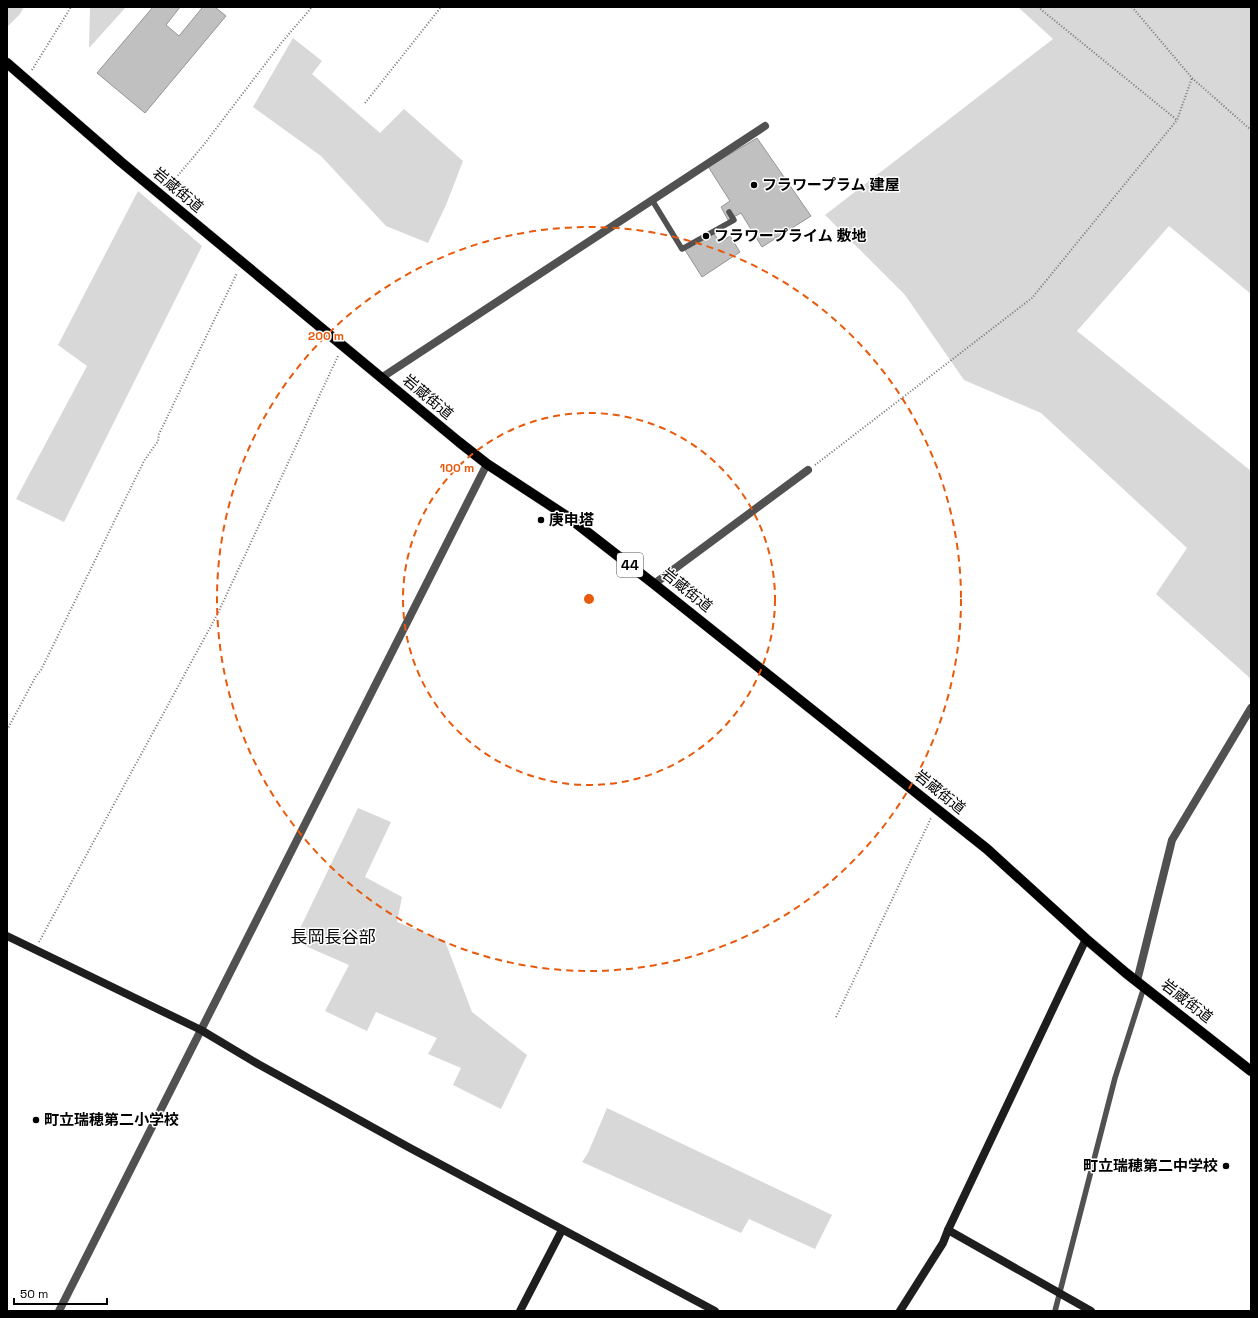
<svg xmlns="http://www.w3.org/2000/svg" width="1258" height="1318" font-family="'Space Grotesk','Noto Sans JP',sans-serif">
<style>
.green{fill:#d8d8d8}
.building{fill:#c0c0c0;stroke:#959595}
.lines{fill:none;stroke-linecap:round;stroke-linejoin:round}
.primary-casing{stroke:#dbdbdb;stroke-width:11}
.path{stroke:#737373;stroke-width:2;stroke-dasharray:1 2;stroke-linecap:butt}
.lane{stroke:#515151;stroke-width:5.5}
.street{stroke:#515151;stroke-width:8}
.secondary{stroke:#1e1e1e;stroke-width:8}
.primary{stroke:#000;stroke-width:10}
.ring{fill:none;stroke:#e8590c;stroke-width:2;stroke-dasharray:7 5}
.poi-dot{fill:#000;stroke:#fff;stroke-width:1.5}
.labels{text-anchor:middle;stroke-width:3;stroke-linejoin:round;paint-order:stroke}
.shield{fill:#fff;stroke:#4c4c4c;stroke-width:1}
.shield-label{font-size:14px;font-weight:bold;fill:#000}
.poi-label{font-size:15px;font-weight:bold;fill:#000;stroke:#fff;text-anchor:start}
.street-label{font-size:15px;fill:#000;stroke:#fff}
.quarter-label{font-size:17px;fill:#000;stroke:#fff}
.centre{fill:#e8590c;stroke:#fff;stroke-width:2}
.ring-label{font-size:12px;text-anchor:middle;font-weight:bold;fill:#e8590c;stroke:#fff;stroke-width:3;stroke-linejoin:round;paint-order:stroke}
</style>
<rect width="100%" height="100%" fill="#fff"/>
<g class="green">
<polygon points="7,7 24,7 20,14 7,27"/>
<polygon points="88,7 126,7 89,48 90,8"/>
<polygon points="1018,7 1251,7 1251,294 1169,226 1077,331 1251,471 1251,679 1156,594 1187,548 1041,413 964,380 905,295 825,215 1053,39"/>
<polygon points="293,38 322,61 312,74 380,133 404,109 463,161 446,205 428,243 386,226 321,156 253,107"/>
<polygon points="138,191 202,246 64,522 16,499 87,366 58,345"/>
<polygon points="358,808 391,822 365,877 402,897 397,922 445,941 472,1012 527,1055 501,1109 453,1085 461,1068 428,1054 437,1038 376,1012 367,1031 325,1011 349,965 294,941"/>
<polygon points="607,1108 832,1215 815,1249 749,1219 741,1233 582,1162 588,1153"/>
</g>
<g class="building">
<polygon points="153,7 180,7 166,25 179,36 202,8 200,7 215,7 226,16 145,113 97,73"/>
<polygon points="757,138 811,216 762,247 741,213 728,220 721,207 730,201 709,168 710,166"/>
<polygon points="713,232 720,243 730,236 740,252 702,277 685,250"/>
</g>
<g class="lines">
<g class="primary-casing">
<polyline id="primary" points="7,63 121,162 459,442 487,464 568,517 654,584 987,849 1086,939 1126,973 1251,1071"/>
</g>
<g class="path">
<polyline points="1038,7 1177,120"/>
<polyline points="1132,7 1192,78 1251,130"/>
<polyline points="32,70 71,7"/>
<polyline points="365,103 441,7"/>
<polyline points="168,187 202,147 282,42 312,7"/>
<polyline points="815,465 1032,298 1177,120 1192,78"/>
<polyline points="7,730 36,676 41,670 144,461 158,441 159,434 237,273"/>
<polyline points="39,942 218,613 338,356"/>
<polyline points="836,1017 931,818"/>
</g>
<g class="lane">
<polyline points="652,200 682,249 734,220 729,212"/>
<polyline points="1055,1311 1115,1078 1144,987"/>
</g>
<g class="street">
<polyline points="381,378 765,126"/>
<polyline points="654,584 808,470"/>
<polyline points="1137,981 1172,840 1251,708"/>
<polyline points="59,1311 487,464"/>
</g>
<g class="secondary">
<polyline points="7,936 201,1030 258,1064 410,1148 715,1311"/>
<polyline points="1086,939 948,1230 1091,1311"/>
<polyline points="520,1311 562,1230"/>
<polyline points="900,1311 943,1243 948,1230"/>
</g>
<use href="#primary" class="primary"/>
</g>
<g class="ring">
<circle cx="589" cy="599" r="186"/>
<circle cx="589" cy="599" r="372"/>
</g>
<g class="poi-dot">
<circle cx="754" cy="185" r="4"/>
<circle cx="706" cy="236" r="4"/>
<circle cx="541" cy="520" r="4"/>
<circle cx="36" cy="1120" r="4"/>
<circle cx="1226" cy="1166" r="4"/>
</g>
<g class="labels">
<rect class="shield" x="617" y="553" width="26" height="24" rx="3"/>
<g class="shield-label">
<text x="630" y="570">44</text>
</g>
<g class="poi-label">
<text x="762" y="190">フラワープラム 建屋</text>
<text x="714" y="241">フラワープライム 敷地</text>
<text x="549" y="525">庚申塔</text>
<text x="44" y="1125">町立瑞穂第二小学校</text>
<text x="1218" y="1171" text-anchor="end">町立瑞穂第二中学校</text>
</g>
<g class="street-label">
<text transform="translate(178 190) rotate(40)" y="5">岩蔵街道</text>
<text transform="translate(428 397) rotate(40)" y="5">岩蔵街道</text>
<text transform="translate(687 590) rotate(39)" y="5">岩蔵街道</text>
<text transform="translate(940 792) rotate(39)" y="5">岩蔵街道</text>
<text transform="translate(1187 1001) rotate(38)" y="5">岩蔵街道</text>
</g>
<g class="quarter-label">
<text x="333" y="943">長岡長谷部</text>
</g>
</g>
<circle cx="589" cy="599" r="6" class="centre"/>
<g class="ring-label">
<text x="326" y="340">200 m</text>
<text x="457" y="472">100 m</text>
</g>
<rect width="1258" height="1318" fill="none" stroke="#000000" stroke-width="16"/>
<path d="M14 1298v6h93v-6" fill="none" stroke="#000000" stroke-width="2"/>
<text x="20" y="1298" font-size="12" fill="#000000" stroke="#ffffff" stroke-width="3" paint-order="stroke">50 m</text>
</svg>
